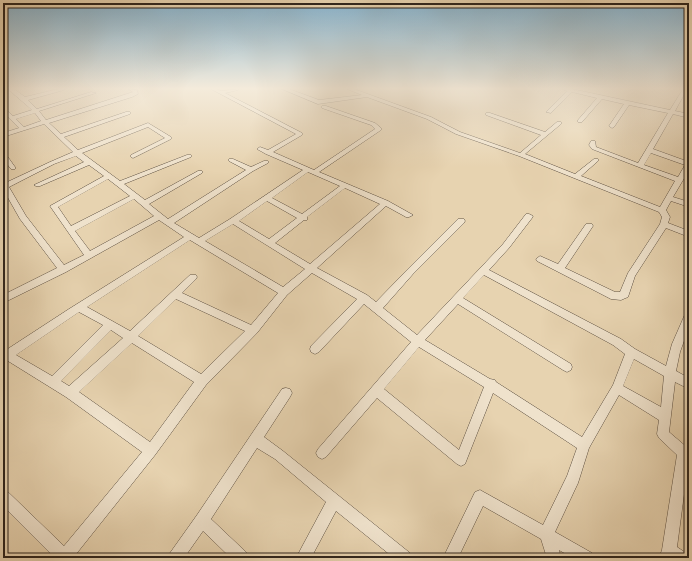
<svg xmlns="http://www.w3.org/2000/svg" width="692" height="561" font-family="'Gentium Book Plus',serif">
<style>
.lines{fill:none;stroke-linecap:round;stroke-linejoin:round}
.minor-casing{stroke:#5d5042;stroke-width:1}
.minor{fill:#efe2cc;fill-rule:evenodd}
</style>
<rect width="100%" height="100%" fill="#e7d3b0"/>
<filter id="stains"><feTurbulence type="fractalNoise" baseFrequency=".005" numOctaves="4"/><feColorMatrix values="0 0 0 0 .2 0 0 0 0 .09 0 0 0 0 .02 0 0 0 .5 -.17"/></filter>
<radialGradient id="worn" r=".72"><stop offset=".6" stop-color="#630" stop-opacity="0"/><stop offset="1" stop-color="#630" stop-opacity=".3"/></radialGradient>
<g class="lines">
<g class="minor-casing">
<g id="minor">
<path d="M8,89h6l11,8 33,-8h6v1l-36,10 9,9 54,-17 5,1 -57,18 7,9 87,-28 -5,-3 9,1 1,4 -6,3 -83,26 12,11 65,-22h4v2l-66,23 14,13 70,-27 23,14v2l-38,19 -2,-1v-2l34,-17 -17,-11 -66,26 38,28 67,-26h4v2l-67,27 21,16 53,-29h4v2l-53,31 19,15 78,-49 -17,-9v-2h4l18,8 13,-6h4v2l-15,8 -79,52 25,15 31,-19 73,-49 -37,-16 -9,-5 3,-2 8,3 28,-16 -85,-45h5l5,2 17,-2v1l-13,3 77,40v2l-29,17 41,18 61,-41 -4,-4 -49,-17v-2h4l49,17 6,5v2l-62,42 69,29 25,14 -4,2h-3l-20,-11 -69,62 50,27 9,7 31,-32 51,-51h6l1,2 -1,2 -51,51 -30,34 34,27 86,-91 23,-30h3l4,2 -1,2 -23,30 -20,22 132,69 14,10 31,17 6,-22 14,-32 3,-1v16l-9,25 -4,19 13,7v11l-14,-7 -6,50 20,17v15h-1l-11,83 9,6 2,5h-29l3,-8 15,-95 -18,-17 -2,-4 2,-14 -40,-25 -30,53 -11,35 -23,49 37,21 2,5h-21l-14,-8 2,8h-14l-6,-19 -58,-33 -25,52h-15l32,-66 5,-2 63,35 24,-49 10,-28 -84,-55 -28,71 -4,2 -4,-2 -80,-66 -51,59 -4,2 -4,-2 -2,-4 2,-4 93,-107 -47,-38 -45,48 -4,2 -4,-2 -1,-3 1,-3 46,-47 -45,-26 -25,22 -30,38 -51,52 -51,70 -82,103h-18l-52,-52v-16l5,2 56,54 78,-94 -76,-55 -58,-36 -5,2v-11l66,-43 115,-72 -25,-17 -93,52 -63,31v-8l54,-27 -37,-49 -17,-30v-5l47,-22 23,-10 -29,-28 -41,13v-4l16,-5 -16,-16v-5l10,9 19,-6zM35,113l6,8 -17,6 -8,-8zM76,156l8,6 -50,23 2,1h4l49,-21 15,11 -54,30 34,49 -20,10 -38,-49 -17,-29 45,-23zM308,172l32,14 -38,28 -30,-16zM108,179l22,17 -59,30 -13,-19zM345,188l35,16 -70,60 -35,-21 29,-23h3v-3zM134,199l20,17 -64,35 -15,-20zM267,201l30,17 -28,21 -30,-18zM233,224l72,45 -22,18 -78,-46zM190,240l88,53 -27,32 -69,-32 14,-14 1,-2 -1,-2h-6l-60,56 -43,-24zM484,275l129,70 12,9 -12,31 -31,52 -86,-55 -1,-2 -5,-1 -65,-39 33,-36 105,66 4,2 4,-2 1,-3 -1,-3 -108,-66zM176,299l69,32 -44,43 -63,-38zM79,312l24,13 -51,51 -36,-21zM111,330l12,8 -54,48 -8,-5zM132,343l62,39 -44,60 -71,-50zM419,347l65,40 -25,63 -75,-61zM634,359l30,17 -3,31 -38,-21z"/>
<path d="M282,89h7l30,11 43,-5 -15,-6h7l77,28 29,15 60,21 21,-18 -55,-20v-2h4l55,19 12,-10h4v2l-36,30 50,20 19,-15h4v2l-17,15 79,31 15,-26 -83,-32 -3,-4 2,-4h4l1,6 42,16 30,-50 -39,-8 -15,22 -2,1 -3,-2 15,-22 -22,-5 -20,23h-4v-2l19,-22 -25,-6 -21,21 -5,-1 21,-21 -5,-2h10l98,21 13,-21h4l-12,22 14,3v4l-16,-4 -20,35 36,13v8l-16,27 16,5v5l-18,-6 -5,9 4,7 -2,6 21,8v6l-23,-9 -31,48 -7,21 -7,3 -10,-1 -74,-38 -1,-2 4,-3 18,8 28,-40h6l1,2 -28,42 50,24h5l8,-19 32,-49 2,-7 -3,-5 -140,-56 -63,-22 -29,-15 -60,-22 -49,7zM651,153l34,12 -7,12 -34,-12z"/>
<polygon points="3,152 5,153 15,167 15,169 11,169 3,159"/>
<polygon points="286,388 290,389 292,393 290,397 264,437 283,451 410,553 412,558 394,558 336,511 311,558 296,558 326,502 275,459 257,448 211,519 247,553 249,558 231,558 203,531 184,558 168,558 170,553 197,515 282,389"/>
</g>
</g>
<use href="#minor" class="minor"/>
</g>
<linearGradient id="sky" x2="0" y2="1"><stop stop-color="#87b5d1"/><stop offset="0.53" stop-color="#f4ebdb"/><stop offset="1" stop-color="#f4ebdb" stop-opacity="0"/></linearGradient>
<rect width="692" height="167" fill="url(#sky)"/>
<rect width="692" height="561" fill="none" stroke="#e7d3b0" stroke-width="16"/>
<rect x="4" y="4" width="684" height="553" fill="none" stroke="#2f251d" stroke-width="2"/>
<rect x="8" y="8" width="676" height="545" fill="none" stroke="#2f251d"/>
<rect width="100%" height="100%" filter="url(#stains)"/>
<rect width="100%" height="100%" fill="url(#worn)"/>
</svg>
